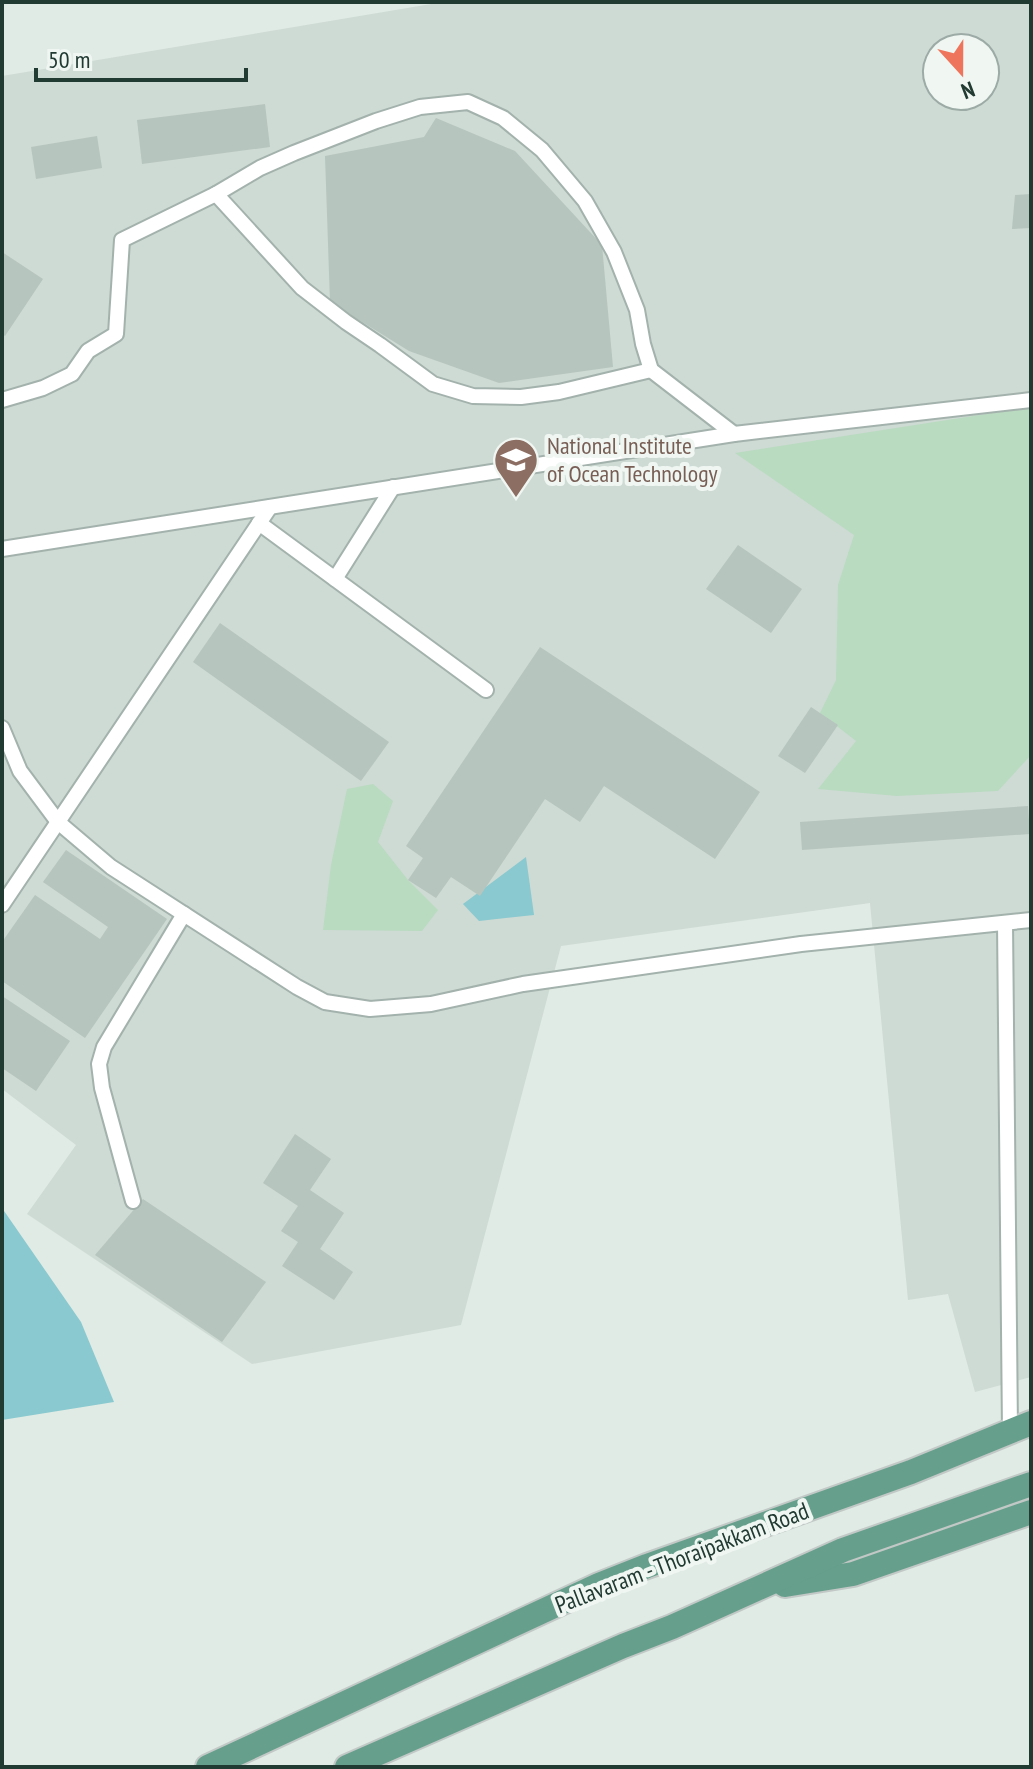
<svg xmlns="http://www.w3.org/2000/svg" width="1033" height="1769" font-family="'PT Sans Narrow',sans-serif">
<style>
.built{fill:#cedad4;fill-rule:evenodd}
.green{fill:#b9dbc0}
.water{fill:#89c9cf}
.building{fill:#b6c5be}
.lines{fill:none;stroke-linecap:round;stroke-linejoin:round}
.service-casing{stroke:#a3b2ac;stroke-width:18}
.primary-casing{stroke:#c1c8c6;stroke-width:28}
.service{stroke:#fff;stroke-width:14}
.primary{stroke:#669f8c;stroke-width:24}
.labels{text-anchor:middle;stroke-width:8;stroke-linejoin:round;paint-order:stroke}
.education-label{font-size:24px;fill:#785e54;stroke:#f0f7f3;text-anchor:start}
.street-label{font-size:24px;fill:#213a32;stroke:#f0f7f3}
</style>
<rect width="100%" height="100%" fill="#e0ebe5"/>
<path class="built" d="M443,2h588v1375l-56,15 -27,-98 -40,6 -38,-397 -309,43 -100,379 -209,39 -225,-150 49,-69 -74,-56v-1013zM937,48h48v48h-48z"/>
<g class="green">
<polygon points="1031,407 1031,755 998,791 897,796 818,789 856,741 820,713 836,680 838,585 854,535 735,453"/>
<polygon points="373,784 393,801 378,842 408,880 438,910 422,931 323,930 331,865 347,789"/>
</g>
<g class="water">
<polygon points="526,857 534,915 479,921 463,904"/>
<polygon points="2,1208 81,1322 114,1402 2,1420"/>
</g>
<g class="building">
<polygon points="265,104 270,147 142,164 137,120"/>
<polygon points="436,118 515,151 602,245 613,367 499,383 409,351 330,302 325,156 424,137"/>
<polygon points="97,136 102,168 36,179 31,147"/>
<polygon points="1031,194 1031,228 1012,229 1015,195"/>
<polygon points="2,252 43,279 5,336 2,334"/>
<polygon points="738,545 802,589 771,633 706,589"/>
<polygon points="220,623 389,742 361,781 193,662"/>
<polygon points="540,647 760,792 715,859 604,786 580,822 545,799 480,896 451,877 436,898 408,880 423,858 406,846"/>
<polygon points="811,707 838,725 805,773 778,756"/>
<polygon points="1028,806 1030,834 802,850 800,822"/>
<polygon points="66,850 167,919 85,1038 2,981 2,942 35,895 100,939 108,927 43,882"/>
<polygon points="2,996 70,1041 36,1091 2,1068"/>
<polygon points="295,1134 331,1159 310,1190 344,1213 320,1249 353,1272 334,1300 282,1266 298,1242 281,1231 298,1206 263,1183"/>
<polygon points="143,1199 266,1282 222,1342 95,1255"/>
</g>
<g class="lines">
<g class="service-casing">
<g id="service">
<polyline points="216,194 302,288 346,322 380,345 433,384 473,396 521,397 559,392 651,370"/>
<polyline points="2,400 43,388 72,374 88,351 116,334 122,240 216,194 260,168 294,153 376,121 420,107 468,102 503,118 542,150 585,201 614,252 637,310 643,344 651,370 734,434"/>
<polyline points="259,523 486,690"/>
<polyline points="2,549 734,434 1031,400"/>
<polyline points="335,579 393,487"/>
<polyline points="2,728 20,771 58,822 111,867 297,987 325,1002 370,1009 431,1004 523,984 801,944 1031,920"/>
<polyline points="2,905 270,507"/>
<polyline points="1005,923 1010,1431"/>
<polyline points="133,1201 102,1088 99,1064 104,1047 184,914"/>
</g>
</g>
<g class="primary-casing">
<g id="primary">
<polyline points="785,1585 853,1574 1031,1512"/>
<polyline points="208,1767 599,1585 647,1566 911,1472 1031,1423"/>
<polyline points="347,1767 623,1646 672,1627 843,1550 1031,1484"/>
</g>
</g>
<use href="#service" class="service"/>
<use href="#primary" class="primary"/>
</g>
<defs>
<g id="university-pin" transform="scale(2.3)"><path d="M0 17L-7.5 6A9.5 9.5 0 1 1 7.5 6Z" fill="#8d6e63" stroke="#f0f7f3"/><path d="M0-5L7-2L0 1L-7-2ZM-4 1L0 2.5L4 1V4Q0 6-4 4Z" fill="#fff"/></g>
</defs>
<g fill-rule="evenodd">
<use href="#university-pin" x="516" y="460"/>
</g>
<g class="labels">
<g class="education-label">
<text x="547" y="454">National Institute<tspan x="547" dy="28">of Ocean Technology</tspan></text>
</g>
<g class="street-label">
<text transform="translate(682 1558) rotate(-21)" y="8">Pallavaram - Thoraipakkam Road</text>
</g>
</g>
<rect width="1033" height="1769" fill="none" stroke="#213a32" stroke-width="8"/>
<g transform="translate(961 72) rotate(159)"><circle r="38" fill="#f0f7f3" stroke="#9daba6" stroke-width="2"/>
<path d="M0-6L14 30L0 20L-14 30Z" fill="#ee755b"/>
<text y="-12" font-size="22" font-weight="bold" text-anchor="middle" fill="#213a32">N</text>
</g>
<path d="M36 68v12h210v-12" fill="none" stroke="#213a32" stroke-width="4"/>
<text x="48" y="68" font-size="24" fill="#213a32" stroke="#f0f7f3" stroke-width="6" paint-order="stroke">50 m</text>
</svg>
